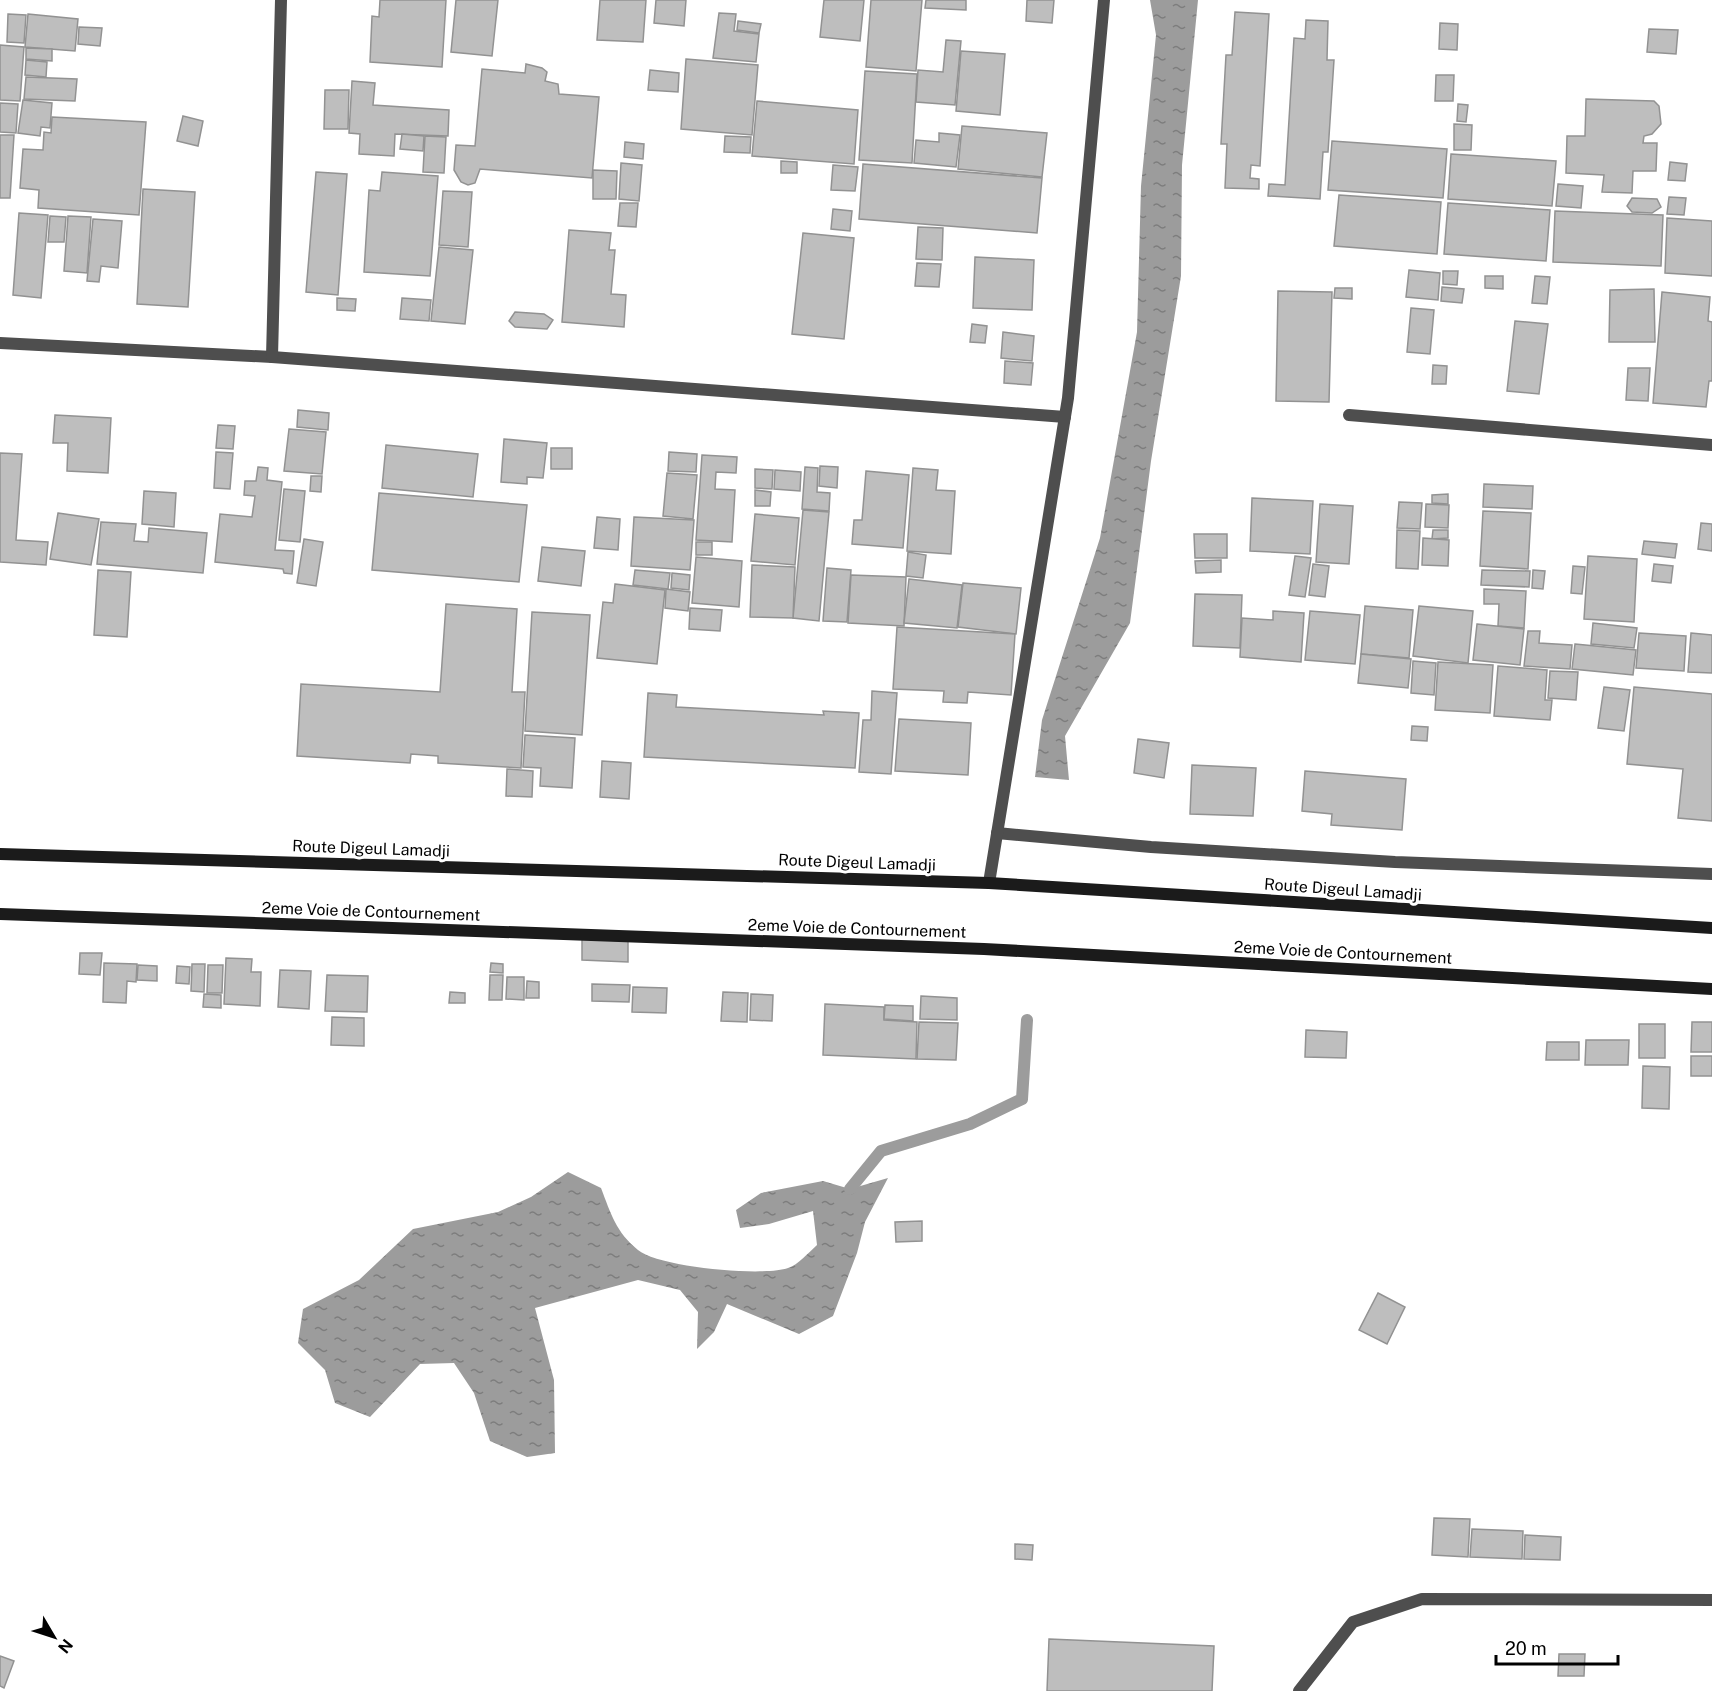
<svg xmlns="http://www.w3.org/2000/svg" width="1712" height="1691" font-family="'Public Sans',sans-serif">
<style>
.water{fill:url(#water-ripples)}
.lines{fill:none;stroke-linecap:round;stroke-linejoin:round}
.stream{stroke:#9c9c9c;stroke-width:12}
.building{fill:#bebebe;stroke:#929292;stroke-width:1.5}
.street{stroke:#4e4e4e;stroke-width:12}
.secondary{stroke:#1b1b1b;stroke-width:12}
.labels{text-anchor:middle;stroke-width:6;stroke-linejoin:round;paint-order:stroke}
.street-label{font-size:16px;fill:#000;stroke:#fff}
</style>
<defs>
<pattern id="water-ripples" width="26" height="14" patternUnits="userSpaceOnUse" patternTransform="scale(1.5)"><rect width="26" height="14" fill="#9c9c9c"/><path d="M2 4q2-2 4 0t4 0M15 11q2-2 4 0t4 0" fill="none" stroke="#7d7d7d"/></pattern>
</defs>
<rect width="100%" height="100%" fill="#fff"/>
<g class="water">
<polygon points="1150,0 1198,0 1182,165 1181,276 1151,461 1130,623 1065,736 1069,780 1035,777 1042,720 1100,538 1137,332 1141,186 1156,35"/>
<path d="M568,1172l33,16c10,26 15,44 37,62 20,17 124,27 150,18 10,-3 21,-16 29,-23l-4,-34 -44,13 -29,4 -4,-18 25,-17 62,-12 27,8 38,-11 -23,44 -8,31 -24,63 -34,18 -72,-30 -13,28 -17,17 1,-37 -18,-22 -42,-10 -103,28 19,72 1,73 -28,4 -37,-16 -16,-48 -20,-30 -34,1 -50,53 -35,-14 -10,-33 -27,-27 5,-34 56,-29 54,-51 85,-17 33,-15z"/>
</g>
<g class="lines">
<polyline class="stream" points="850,1189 881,1151 970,1124 1022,1099 1027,1020"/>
</g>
<g class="building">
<polygon points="380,0 446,0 442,67 370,62 372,16 379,17"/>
<polygon points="456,0 498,0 492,56 451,52"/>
<polygon points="600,0 646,0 643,42 597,40"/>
<polygon points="656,0 686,0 684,26 654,23"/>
<polygon points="824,0 864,0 860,41 820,37"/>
<polygon points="871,0 922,0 916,71 866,67"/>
<polygon points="926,0 966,0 966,10 925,8"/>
<polygon points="1027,0 1054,0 1052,23 1026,21"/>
<polygon points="1235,12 1269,14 1260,166 1251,165 1250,178 1259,179 1259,189 1225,188 1227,144 1221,144 1226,55 1232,55"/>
<polygon points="719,13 736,14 734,31 759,34 756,62 713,58"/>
<polygon points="8,14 26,15 24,43 7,42"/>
<polygon points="28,14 78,19 75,51 25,47"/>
<polygon points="1306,20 1328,21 1327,60 1334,60 1328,152 1323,152 1320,199 1268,196 1269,184 1285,185 1294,38 1305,39"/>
<polygon points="738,21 761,24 759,33 737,30"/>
<polygon points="1440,23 1458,24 1457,50 1439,49"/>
<polygon points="79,27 102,28 100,46 78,44"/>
<polygon points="1649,29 1678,30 1676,54 1647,52"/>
<polygon points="946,40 961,41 955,105 916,102 918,70 943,72"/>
<polygon points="0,45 24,47 20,101 0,100"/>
<polygon points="26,48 52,49 52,61 26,59"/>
<polygon points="961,51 1005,54 1000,115 956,111"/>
<polygon points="686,59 758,65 752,135 681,129"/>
<polygon points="26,60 47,62 46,77 25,75"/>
<polygon points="526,64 542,68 547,72 545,81 558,84 559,94 599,97 592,178 480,169 475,183 468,185 461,182 454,170 456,145 475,146 482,69 525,73"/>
<polygon points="650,70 679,73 678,92 648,90"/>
<polygon points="865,71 917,74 912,163 859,160"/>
<polygon points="1436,75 1454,75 1453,101 1435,101"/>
<polygon points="26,77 77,79 75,101 24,99"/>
<polygon points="352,81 375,83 373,105 449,110 448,136 395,134 394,156 359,154 360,134 349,133"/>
<polygon points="325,90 349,90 348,129 324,129"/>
<polygon points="1586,99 1654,101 1659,106 1661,124 1652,134 1644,136 1643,143 1657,143 1656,171 1633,171 1632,193 1602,192 1604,175 1566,173 1567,136 1585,136"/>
<polygon points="23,100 52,103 50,128 41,127 40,136 18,133"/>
<polygon points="757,101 858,110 854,164 752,156"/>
<polygon points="0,103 18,104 16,133 0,132"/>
<polygon points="1458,104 1468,105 1466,122 1457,121"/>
<polygon points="183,116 203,121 198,146 177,141"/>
<polygon points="52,117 146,122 139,215 38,208 39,190 20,188 23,149 43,150 44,132 51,133"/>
<polygon points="1454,124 1472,125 1471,150 1454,150"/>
<polygon points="962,126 1047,133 1042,177 958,169"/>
<polygon points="939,133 960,135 956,167 914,163 916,140 939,142"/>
<polygon points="402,134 424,136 423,151 400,149"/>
<polygon points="0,135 14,135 10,198 0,198"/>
<polygon points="425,136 446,137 444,173 423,172"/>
<polygon points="725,136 751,137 750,153 724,152"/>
<polygon points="1332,141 1447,149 1443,198 1328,190"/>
<polygon points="625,142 644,144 643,159 624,157"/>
<polygon points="1451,154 1556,161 1552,206 1448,199"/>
<polygon points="781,161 797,162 797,173 781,173"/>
<polygon points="1670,162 1687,164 1685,181 1668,180"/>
<polygon points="621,163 642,165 639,201 619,199"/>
<polygon points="863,164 1042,178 1037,233 859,219"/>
<polygon points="833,165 858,167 855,191 831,190"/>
<polygon points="593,170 617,171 616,199 593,199"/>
<polygon points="316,172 347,174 338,295 306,292"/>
<polygon points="382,172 438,176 430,276 364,272 369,190 380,191"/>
<polygon points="1558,184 1583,186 1581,208 1556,206"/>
<polygon points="143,189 195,192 188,307 137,304"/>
<polygon points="443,191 472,192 468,247 439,245"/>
<polygon points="1339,195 1441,202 1437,254 1334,246"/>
<polygon points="1669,197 1686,198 1684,215 1667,214"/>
<polygon points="1632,198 1657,199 1661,207 1652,213 1632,212 1627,206"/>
<polygon points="620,203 638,203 636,227 618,226"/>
<polygon points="1448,203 1550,210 1546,261 1444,254"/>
<polygon points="833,209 852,211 850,231 831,229"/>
<polygon points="1555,211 1663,215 1661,266 1553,262"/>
<polygon points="19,213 48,215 41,298 13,295"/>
<polygon points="50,216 66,217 64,242 48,242"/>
<polygon points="68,216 91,217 87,273 64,271"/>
<polygon points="1667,218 1712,221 1712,276 1665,273"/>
<polygon points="93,219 122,221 118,268 101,266 99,282 87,281"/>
<polygon points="918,227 943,228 942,260 916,259"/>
<polygon points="569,230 611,233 609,250 615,250 611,294 626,295 624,327 562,322"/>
<polygon points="803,233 854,238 844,339 792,334"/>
<polygon points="439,247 473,250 465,324 431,321"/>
<polygon points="975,257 1034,260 1032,310 973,308"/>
<polygon points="917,263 941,264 939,287 915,286"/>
<polygon points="1409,270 1440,273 1438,300 1406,297"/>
<polygon points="1443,271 1458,271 1457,285 1443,284"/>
<polygon points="1485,276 1503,276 1503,289 1485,288"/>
<polygon points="1535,276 1550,277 1547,304 1532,303"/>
<polygon points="1442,287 1464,289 1462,303 1441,301"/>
<polygon points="1335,288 1352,288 1352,299 1334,298"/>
<polygon points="1654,289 1655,342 1609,342 1610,290"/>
<polygon points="1278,291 1332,292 1329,402 1276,401"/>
<polygon points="1662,292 1710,297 1708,321 1712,322 1712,381 1709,381 1706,407 1653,403"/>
<polygon points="337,298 356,299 355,311 337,310"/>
<polygon points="402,298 431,300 429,321 400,319"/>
<polygon points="1411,308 1434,310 1430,354 1407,352"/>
<polygon points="515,312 544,314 553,320 547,329 515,327 509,321"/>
<polygon points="1515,321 1548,324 1539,394 1507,391"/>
<polygon points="972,324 987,326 985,343 970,342"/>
<polygon points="1003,332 1034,336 1032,361 1001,358"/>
<polygon points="1005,361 1033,363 1031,385 1004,383"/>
<polygon points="1433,365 1447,366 1446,384 1432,384"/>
<polygon points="1628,368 1650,368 1648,401 1626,400"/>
<polygon points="298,410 329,413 328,430 297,427"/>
<polygon points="55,415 111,418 108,473 67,471 68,443 53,443"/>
<polygon points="218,425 235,426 233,449 216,448"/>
<polygon points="289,429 326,432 322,474 284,471"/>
<polygon points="504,439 547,443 543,478 527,477 527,484 501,482"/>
<polygon points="386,445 478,454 473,497 382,488"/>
<rect x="551" y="448" width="21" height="21"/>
<polygon points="216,452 233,453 230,489 214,488"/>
<polygon points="669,452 697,454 696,472 668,471"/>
<polygon points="0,453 22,454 16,540 48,542 46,565 0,562"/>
<polygon points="702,455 737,457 736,473 716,472 715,489 735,490 732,542 696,540"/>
<polygon points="820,466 838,467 837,488 819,486"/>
<polygon points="258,467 268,468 267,480 282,482 275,550 294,551 292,574 284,573 283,569 215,562 220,514 252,517 255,496 244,495 245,481 256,481"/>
<polygon points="805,467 818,468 817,492 830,493 829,511 802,509"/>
<polygon points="913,468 938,470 936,490 955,491 951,554 907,551"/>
<polygon points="755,469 773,470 772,489 755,488"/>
<polygon points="775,470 801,472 800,491 774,489"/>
<polygon points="866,471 909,475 903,548 852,544 854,520 862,520"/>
<polygon points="667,473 697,475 693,519 663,516"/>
<polygon points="311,476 322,476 321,492 310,491"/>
<polygon points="1484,484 1533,486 1532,509 1483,507"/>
<polygon points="284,489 305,491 300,542 279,540"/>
<polygon points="755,490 771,492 770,506 755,506"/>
<polygon points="144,491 176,493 174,527 142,524"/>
<polygon points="379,493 527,505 519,582 372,570"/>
<polygon points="1448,494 1448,504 1432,503 1432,495"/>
<polygon points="1252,498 1313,501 1310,554 1250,551"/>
<polygon points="1399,502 1422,503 1420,529 1397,528"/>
<polygon points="1320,504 1353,506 1349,564 1316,562"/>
<polygon points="1426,504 1449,505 1448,528 1425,527"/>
<polygon points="803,510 829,512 819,621 793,618"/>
<polygon points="1483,511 1531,513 1528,569 1480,566"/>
<polygon points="58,513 99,519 91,565 50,559"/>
<polygon points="755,514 799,518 795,565 751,561"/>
<polygon points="597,517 620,519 618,550 594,548"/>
<polygon points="634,517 694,520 690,570 631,566"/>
<polygon points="101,522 136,524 134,541 148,542 149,528 207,533 203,573 97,564"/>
<polygon points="1701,523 1712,524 1712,551 1698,549"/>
<polygon points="1397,530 1420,531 1418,569 1396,568"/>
<polygon points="1433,530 1448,530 1448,538 1432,539"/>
<polygon points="1194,534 1227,534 1227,558 1195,558"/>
<polygon points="1423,538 1449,540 1448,566 1422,565"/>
<polygon points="304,539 323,542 316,586 297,583"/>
<polygon points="1644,541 1677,544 1675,558 1642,554"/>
<rect x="696" y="542" width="16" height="13"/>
<polygon points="542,547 585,551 581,586 538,581"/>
<polygon points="908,552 926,555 923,578 906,576"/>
<polygon points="1295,556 1311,558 1305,597 1289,595"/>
<polygon points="1588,556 1637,559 1634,622 1584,619"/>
<polygon points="696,557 742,561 739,607 692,603"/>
<polygon points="1221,560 1221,572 1196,573 1195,561"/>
<polygon points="1313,564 1329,566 1325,597 1309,595"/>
<polygon points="1654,564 1673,566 1671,583 1652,581"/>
<polygon points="752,565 795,567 793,618 750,617"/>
<polygon points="1573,566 1585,567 1582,594 1571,593"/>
<polygon points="827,568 851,570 847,622 823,621"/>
<polygon points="98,570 131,572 127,637 94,635"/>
<polygon points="635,570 670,573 668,589 633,585"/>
<polygon points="1482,570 1530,571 1529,587 1481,585"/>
<polygon points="1533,570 1545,571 1543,589 1532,588"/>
<polygon points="672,573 690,575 689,590 671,588"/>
<polygon points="851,575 906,577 904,626 848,623"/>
<polygon points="909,579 962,585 957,628 904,623"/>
<polygon points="963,583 1021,588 1016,634 958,627"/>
<polygon points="615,584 665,590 657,664 597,658 603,602 613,603"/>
<polygon points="666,589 690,592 688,611 665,608"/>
<polygon points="1484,589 1526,591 1524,628 1498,626 1499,604 1484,604"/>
<polygon points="1195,594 1242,595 1240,648 1193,646"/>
<polygon points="446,604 517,609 512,692 525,692 521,768 438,763 438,756 411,754 410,763 297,756 301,684 440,692"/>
<polygon points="1365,606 1413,610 1409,658 1361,654"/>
<polygon points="1419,606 1473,611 1468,663 1413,656"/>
<polygon points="690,608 722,610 720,631 689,629"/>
<polygon points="1273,611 1304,613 1301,662 1240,657 1242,618 1273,620"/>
<polygon points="1310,611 1360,615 1355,664 1305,660"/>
<polygon points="532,612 590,615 582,735 525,731"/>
<polygon points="1593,623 1637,628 1634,648 1591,644"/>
<polygon points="1477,624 1524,629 1520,665 1473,660"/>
<polygon points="897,627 1015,634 1011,695 968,692 967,703 943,702 944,691 893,689"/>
<polygon points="1528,631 1540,631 1539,643 1572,645 1570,669 1524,666"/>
<polygon points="1639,633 1686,636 1684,671 1636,668"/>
<polygon points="1691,633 1712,635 1712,673 1688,672"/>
<polygon points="1575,644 1636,650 1633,675 1572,669"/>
<polygon points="1361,654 1411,659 1408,688 1358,683"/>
<polygon points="1413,661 1436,663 1434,695 1411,693"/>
<polygon points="1438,662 1493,665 1490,713 1435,710"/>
<polygon points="1498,666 1547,670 1545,700 1552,700 1550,720 1494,716"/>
<polygon points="1550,671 1578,672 1576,700 1548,698"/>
<polygon points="1604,687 1630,690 1624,731 1598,728"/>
<polygon points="1634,687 1712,694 1712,821 1678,818 1683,769 1627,764"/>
<polygon points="872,691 897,693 891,774 859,772 863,720 871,720"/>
<polygon points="648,693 677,695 676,707 824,715 823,711 859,713 855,768 644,757"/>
<polygon points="899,719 971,723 968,775 895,771"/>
<polygon points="1412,726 1428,727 1427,741 1411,740"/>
<polygon points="525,735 575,738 572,788 540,786 541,768 523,767"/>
<polygon points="1138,739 1169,743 1164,778 1134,773"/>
<polygon points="602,761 631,763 629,799 600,797"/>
<polygon points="1192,765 1256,768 1253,816 1190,814"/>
<polygon points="507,769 533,771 532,797 506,796"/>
<polygon points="1305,771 1406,779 1402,830 1331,825 1332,814 1302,811"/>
<polygon points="582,939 628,941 628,962 582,960"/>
<polygon points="80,953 102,953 100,975 79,974"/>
<polygon points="226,958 252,959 251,972 261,972 260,1006 224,1004"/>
<polygon points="104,963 137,964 136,982 127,981 126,1003 103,1002"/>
<polygon points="491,963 503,964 503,973 490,972"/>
<polygon points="192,964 205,964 204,992 191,991"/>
<polygon points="138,965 157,966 157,981 137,980"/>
<polygon points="208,965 223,965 222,993 207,993"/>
<polygon points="177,966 190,967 189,984 176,983"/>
<polygon points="280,970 311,971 309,1009 278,1007"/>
<polygon points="327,975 368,976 367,1012 325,1011"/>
<polygon points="490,975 503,975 502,1000 489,1000"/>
<polygon points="507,977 524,977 524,1000 506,999"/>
<polygon points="527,981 539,982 539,998 526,998"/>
<polygon points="592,984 630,985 629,1002 592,1001"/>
<polygon points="633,987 667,988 666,1013 632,1012"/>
<polygon points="450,992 465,993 465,1003 449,1003"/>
<polygon points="723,992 748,993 747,1022 721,1021"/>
<polygon points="204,994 221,995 221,1008 203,1007"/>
<polygon points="751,994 773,995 772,1021 750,1020"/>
<polygon points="921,996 957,998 957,1020 920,1019"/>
<polygon points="825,1004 884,1007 884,1020 917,1022 916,1059 823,1055"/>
<polygon points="885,1005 913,1006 913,1021 884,1019"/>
<polygon points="332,1017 364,1018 364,1046 331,1045"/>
<polygon points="919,1022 958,1023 956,1060 917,1059"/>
<polygon points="1692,1022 1712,1022 1712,1052 1691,1052"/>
<rect x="1639" y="1024" width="26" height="34"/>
<polygon points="1306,1030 1347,1032 1346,1058 1305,1057"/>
<polygon points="1586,1040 1629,1040 1628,1065 1585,1065"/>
<polygon points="1547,1042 1579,1042 1579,1060 1546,1060"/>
<rect x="1691" y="1056" width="21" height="20"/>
<polygon points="1643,1066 1670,1067 1669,1109 1642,1108"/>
<polygon points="922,1221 922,1241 896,1242 895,1222"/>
<polygon points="1378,1293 1405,1307 1387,1344 1359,1330"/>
<polygon points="1434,1518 1470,1519 1468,1557 1432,1555"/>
<polygon points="1472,1529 1523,1531 1522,1559 1470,1557"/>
<polygon points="1525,1535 1561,1537 1560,1560 1524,1559"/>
<polygon points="1015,1544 1033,1545 1032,1560 1015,1559"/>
<polygon points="1049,1639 1214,1646 1212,1691 1047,1691"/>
<polygon points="1559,1654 1585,1654 1584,1676 1558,1676"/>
<polygon points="0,1656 14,1661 4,1688 0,1686"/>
</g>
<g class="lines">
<g class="street">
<polyline points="0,343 272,357 1065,417"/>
<polyline points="272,357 281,0"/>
<polyline points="1349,415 1712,445"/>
<polyline points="997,833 1151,847 1395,862 1712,874"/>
<polyline points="989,883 1068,398 1104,0"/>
<polyline points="1299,1691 1353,1622 1422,1599 1712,1600"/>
</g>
<g class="secondary">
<polyline points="0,854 989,883 1712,928"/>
<polyline points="0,914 984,949 1712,989"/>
</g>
</g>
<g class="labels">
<g class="street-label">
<text transform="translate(371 848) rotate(2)" y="6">Route Digeul Lamadji</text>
<text transform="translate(857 862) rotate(2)" y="6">Route Digeul Lamadji</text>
<text transform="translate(1343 889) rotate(4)" y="6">Route Digeul Lamadji</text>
<text transform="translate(371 911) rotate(2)" y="6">2eme Voie de Contournement</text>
<text transform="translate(857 928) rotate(2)" y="6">2eme Voie de Contournement</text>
<text transform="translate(1343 952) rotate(3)" y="6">2eme Voie de Contournement</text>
</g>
</g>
<g transform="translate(54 1637) rotate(129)" stroke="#ffffff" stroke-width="4.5" paint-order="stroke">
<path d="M0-4.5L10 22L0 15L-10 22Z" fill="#000000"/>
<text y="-9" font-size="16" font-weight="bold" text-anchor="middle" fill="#000000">N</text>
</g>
<path d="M1496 1655v9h122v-9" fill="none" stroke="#000000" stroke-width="3"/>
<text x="1505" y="1655" font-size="18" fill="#000000" stroke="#ffffff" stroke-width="4.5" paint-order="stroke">20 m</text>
</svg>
